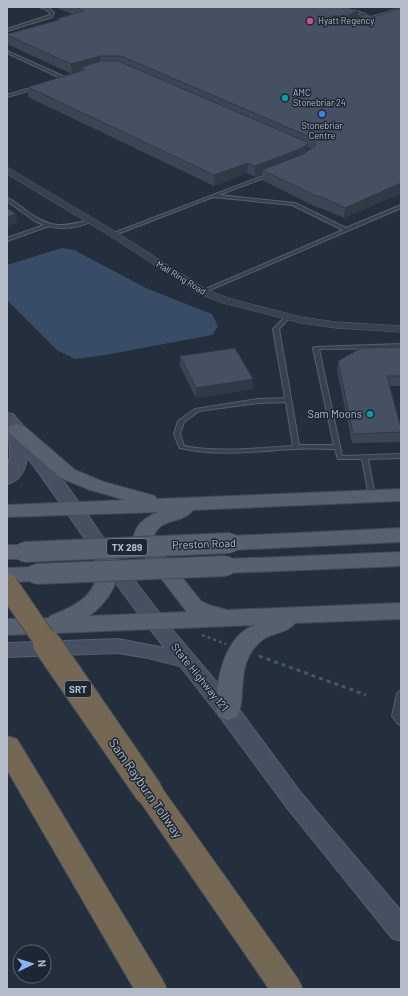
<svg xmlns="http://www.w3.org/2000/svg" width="408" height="996" font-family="Barlow,sans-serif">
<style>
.water{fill:#394c67}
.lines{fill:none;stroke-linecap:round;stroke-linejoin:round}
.lane-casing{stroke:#565f6c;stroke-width:2}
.street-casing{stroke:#565f6c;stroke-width:1}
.secondary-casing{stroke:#565f6c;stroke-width:2}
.primary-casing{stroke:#414a57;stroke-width:2}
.highway-casing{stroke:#434c59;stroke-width:2}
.path-far1{stroke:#44595c;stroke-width:2.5;stroke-dasharray:3 3;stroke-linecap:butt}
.path{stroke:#44595c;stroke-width:3;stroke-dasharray:4 4;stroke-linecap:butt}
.lane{fill:#38414e;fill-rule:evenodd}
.street{fill:#38414e;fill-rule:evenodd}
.secondary{fill:#465061;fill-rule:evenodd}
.primary{fill:#56606e;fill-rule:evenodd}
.highway{fill:#746855;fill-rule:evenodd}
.primary-bridge-casing{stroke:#414a57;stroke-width:22;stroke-linecap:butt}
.highway-bridge-far1-casing{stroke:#434c59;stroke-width:24;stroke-linecap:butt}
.highway-bridge-casing{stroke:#434c59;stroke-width:30;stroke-linecap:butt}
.primary-bridge{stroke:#56606e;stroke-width:20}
.highway-bridge-far1{stroke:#746855;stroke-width:22}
.highway-bridge{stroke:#746855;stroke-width:28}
.wall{fill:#3b4654;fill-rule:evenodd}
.shaded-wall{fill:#303945}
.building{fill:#455162;stroke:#303945}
.hotel-dot{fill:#d1479c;stroke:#1d2633;stroke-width:1.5}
.culture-dot{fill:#0f9aa8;stroke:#1d2633;stroke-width:1.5}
.shop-dot{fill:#3f7fe0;stroke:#1d2633;stroke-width:1.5}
.labels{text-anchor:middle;stroke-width:3;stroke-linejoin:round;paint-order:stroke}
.far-poi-label{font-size:9px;fill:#b4bcc9;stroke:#1d2633;text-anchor:start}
.far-street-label{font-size:9px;fill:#b4bcc9;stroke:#1d2633}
.shield{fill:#1d2633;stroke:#878f9c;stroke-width:1}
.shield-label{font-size:10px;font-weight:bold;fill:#b4bcc9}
.poi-label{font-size:11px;fill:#b4bcc9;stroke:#1d2633;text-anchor:end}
.street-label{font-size:11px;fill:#b4bcc9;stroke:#1d2633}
.near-street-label{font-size:13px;fill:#b4bcc9;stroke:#1d2633}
</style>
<rect width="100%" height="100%" fill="#242f3e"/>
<polygon class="water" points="62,248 74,250 148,289 212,314 218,326 212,335 105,355 75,359 57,350 7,300 7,265"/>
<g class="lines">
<g class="lane-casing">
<g id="lane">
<polygon points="40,7 49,8 54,13 52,17 7,31 7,29 50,15 50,13 47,10"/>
<polygon points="401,8 401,10 368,20 366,19 369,18 352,11 355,10 372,17"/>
<polygon points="7,51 67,78 68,79 65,80 7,53"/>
<polygon points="34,87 35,87 35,89 7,97 7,95"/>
<polygon points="268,174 270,175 269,176 219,195 295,203 346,228 401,205 401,208 203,293 201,292 201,291 343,230 292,205 213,197 115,235 113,235 111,234"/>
<path d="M7,198c7,3 14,9 21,14 24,17 34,15 62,8l2,1c-12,7 -30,9 -43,5l-42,15v-3l37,-13 -9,-4 -28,-20z"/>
<path d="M286,316h4v1l-11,12 20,116h35l-21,-97 1,-1 87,-3v4l-82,1 23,107 59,-2v4l-33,1 7,37 -1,1 -2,1 -3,-2 -7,-37h-24l-3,-10c-13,0 -27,-1 -40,0 -39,2 -77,8 -115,-1l-1,-1 -5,-13 4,-13 17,-12 63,-10 27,-1 -12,-69zM286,402l7,44c-36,2 -73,7 -109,0l-4,-12 4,-12 15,-11 59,-8z"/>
<polygon points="401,691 401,710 400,715 401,717 401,725 398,724 392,716 397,694 398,692"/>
</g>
</g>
<g class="street-casing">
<polygon id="street" points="7,167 116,232 207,290 231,299 301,317 336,322 401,326 401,332 336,328 301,323 223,303 199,294 110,236 7,174"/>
</g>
<g class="secondary-casing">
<path id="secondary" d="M7,413l6,1 10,12 58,79 31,46 62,81 62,73 65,88 100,118v30l-9,-3 -107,-133 -65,-88 -40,-51 -32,-8 -30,-5 -111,4v-14l111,-4 47,9c-50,-61 -91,-128 -138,-191 -1,12 -7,24 -20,27v-15l3,-12 -1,-25 -2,-3z"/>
</g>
<g class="primary-casing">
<g id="primary">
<path d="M17,424l7,2 51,44 29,12 51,14 2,3 244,-10v12l-208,9c-10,15 -37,6 -40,31l48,60 8,4 18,5 174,-7v16l-106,4c-6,9 -21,10 -30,15 -5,3 -12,11 -15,16 -12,22 -4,46 -13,63l-9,3 -9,-3c-4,-8 -2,-15 -2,-24 2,-25 12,-59 38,-68l-248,10v-16l42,-1 1,-2c18,-7 43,-17 46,-39 2,-9 -4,-18 2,-27l7,-2 7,2c15,24 -3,52 -23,66l98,-4 -54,-70c1,-16 11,-25 26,-30l-152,5v-12l119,-5 -36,-10 -29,-12 -51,-44 -2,-4 2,-4z"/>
<polygon points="401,528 401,542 230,550 223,548 220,543 223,538 230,536"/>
<polygon points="7,545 24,545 31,547 35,552 31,557 24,559 7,559"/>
<polygon points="401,552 401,566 226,573 218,571 215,566 218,561 226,559"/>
<polygon points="36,567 44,569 47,574 44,579 36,581 7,582 7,568"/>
</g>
</g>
<g class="highway-casing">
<g id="highway">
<polygon points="7,736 17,739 162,979 167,989 134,989 7,770"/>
<polygon points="149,781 159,784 298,979 303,989 269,989 139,800 135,792 139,784"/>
</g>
</g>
<polyline class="path-far1" points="202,635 226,644"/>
<polyline class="path" points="259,656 366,695"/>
<use href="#lane" class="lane"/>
<use href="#street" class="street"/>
<use href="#secondary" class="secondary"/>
<use href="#primary" class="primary"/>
<use href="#highway" class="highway"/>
<g class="primary-bridge-casing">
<g id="primary-bridge">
<polyline points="24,552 230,543"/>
<polyline points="36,574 226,566"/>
</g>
</g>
<g class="highway-bridge-far1-casing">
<polyline id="highway-bridge-far1" points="7,585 48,645"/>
</g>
<g class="highway-bridge-casing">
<polyline id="highway-bridge" points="47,644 149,792"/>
</g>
<use href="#primary-bridge" class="primary-bridge"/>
<use href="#highway-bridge-far1" class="highway-bridge-far1"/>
<use href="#highway-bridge" class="highway-bridge"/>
</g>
<g class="wall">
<path d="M55,7h290l13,4v6l8,-3 -22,204 -23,-10 -5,-1 -54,-27v-6l-7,3 -8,-4 -33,13 -186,-89v-10l44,-13 -65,-30v-10l49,-13v-2l16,-5zM308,147l3,2 -3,2z"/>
<polygon points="401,347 401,386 390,386 401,428 401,442 352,443 337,370 338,361"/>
<polygon points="180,356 253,389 196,398 180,366"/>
</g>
<g class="shaded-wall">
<polygon points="358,11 358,20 347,24 347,16"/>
<polygon points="100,56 101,66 79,68 79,72 72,74 71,64"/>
<polygon points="308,144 308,155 262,170 262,174 255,177 255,166"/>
<polygon points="248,163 247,173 214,186 214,175"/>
<polygon points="401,183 401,194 344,218 345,208"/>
<polygon points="16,214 17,223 7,226 7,217"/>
<polygon points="253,379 253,389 196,398 196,388"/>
</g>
<g class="building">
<polygon points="75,7 345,7 358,11 347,16 331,16 328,18 329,19 349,21 366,14 374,17 401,8 401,183 345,208 322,197 316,196 262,170 303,154 315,146 316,144 310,137 121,56 100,56 71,64 7,35 7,34 59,20 56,19 84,11"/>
<polygon points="101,61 118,61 307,142 308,144 300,149 255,166 248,163 214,175 28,87 84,70 79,68"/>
<polygon points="7,208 16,214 7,217"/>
<polygon points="401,347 401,376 387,376 401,428 401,432 353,434 338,361 361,348"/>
<polygon points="235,348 253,379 196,388 180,356"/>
</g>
<circle class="hotel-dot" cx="310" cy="21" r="4"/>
<g class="culture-dot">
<circle cx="285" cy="98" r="4"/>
<circle cx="370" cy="414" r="4"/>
</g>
<circle class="shop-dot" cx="322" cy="114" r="4"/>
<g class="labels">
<g class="far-poi-label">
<text x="318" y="24">Hyatt Regency</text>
<text x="293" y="96">AMC<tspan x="293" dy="10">Stonebriar 24</tspan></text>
<text x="322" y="129" text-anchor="middle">Stonebriar<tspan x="322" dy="10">Centre</tspan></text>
</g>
<g class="far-street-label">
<text transform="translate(181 278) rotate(31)" y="3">Mall Ring Road</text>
</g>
<g class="shield">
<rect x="107" y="539" width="40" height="16" rx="3"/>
<rect x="65" y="681" width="26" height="16" rx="3"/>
</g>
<g class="shield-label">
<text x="127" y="551">TX 289</text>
<text x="78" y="693">SRT</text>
</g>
<g class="poi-label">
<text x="362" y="418">Sam Moons</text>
</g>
<g class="street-label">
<text transform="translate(204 544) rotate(-2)" y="4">Preston Road</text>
<text transform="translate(200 677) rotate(51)" y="4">State Highway 121</text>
</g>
<g class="near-street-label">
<text transform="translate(146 788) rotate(55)" y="5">Sam Rayburn Tollway</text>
</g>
</g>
<rect width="408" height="996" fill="none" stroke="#b4bcc9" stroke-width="16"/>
<g transform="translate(32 964) rotate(86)"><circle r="19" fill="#1d2633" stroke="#59626f"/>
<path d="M0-3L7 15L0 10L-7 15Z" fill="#8ab4f8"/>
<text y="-6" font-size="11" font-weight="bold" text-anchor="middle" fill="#b4bcc9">N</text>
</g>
</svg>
